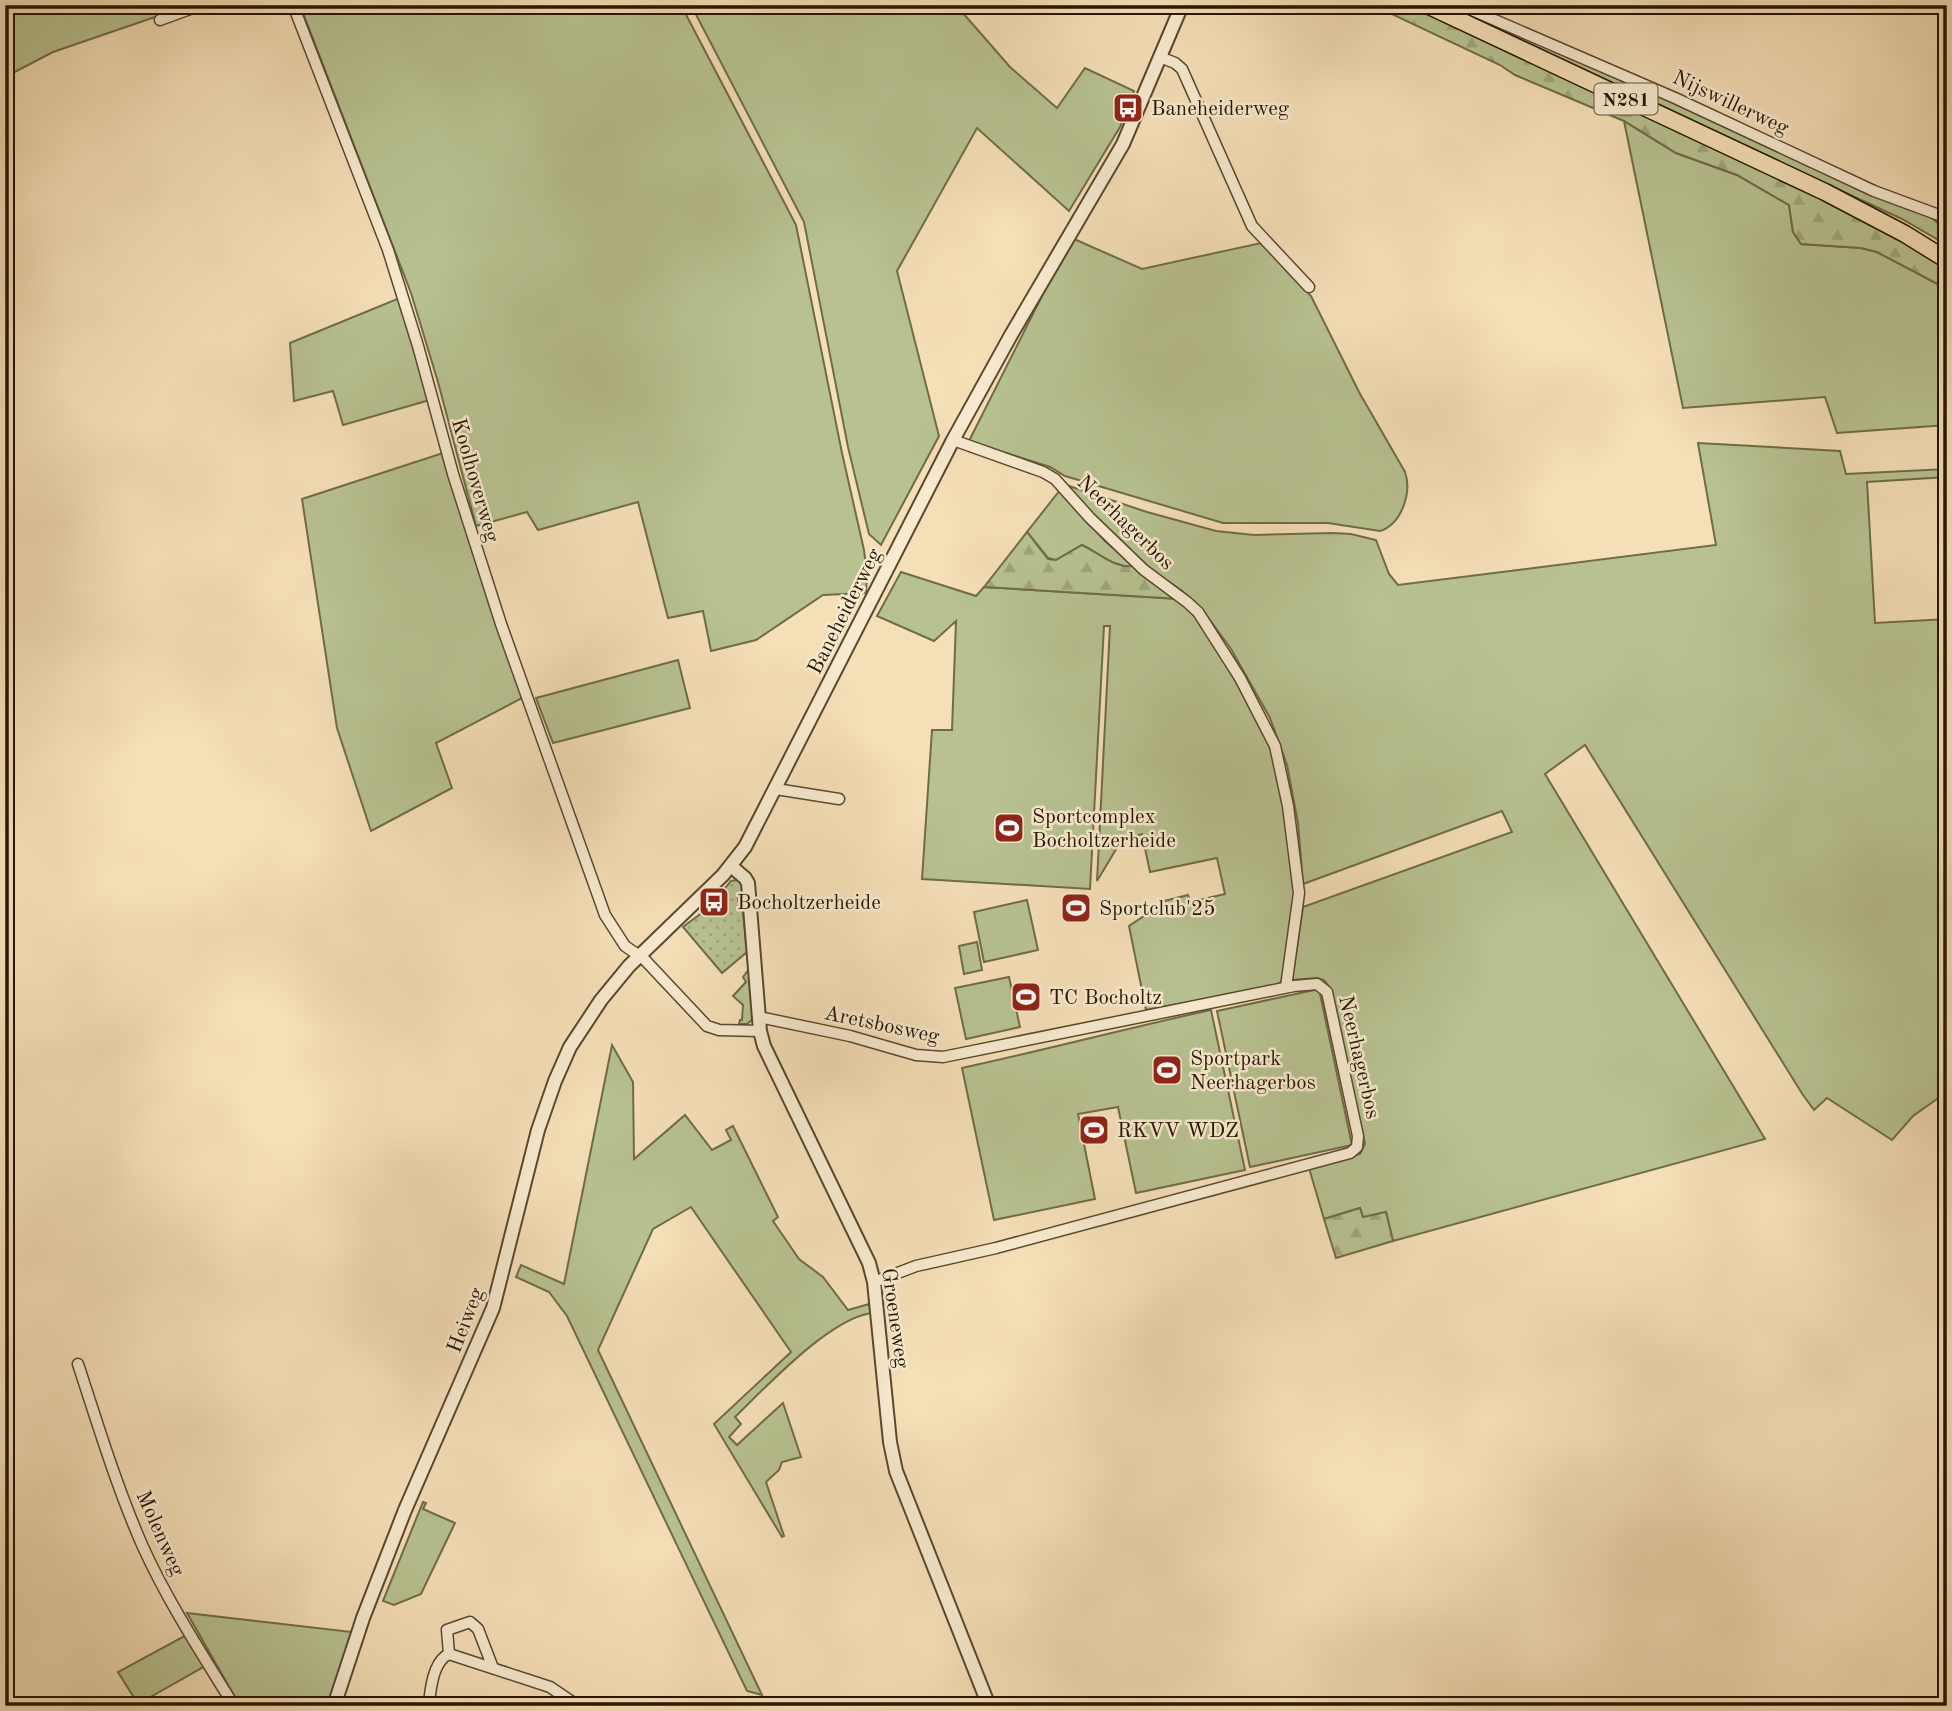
<svg xmlns="http://www.w3.org/2000/svg" width="1952" height="1711" font-family="'Old Standard TT',serif">
<style>
.grass{fill:#b8c291;stroke:#6f6c48;stroke-width:2}
.forest{fill:url(#forest-firs);stroke:#6f6c48;stroke-width:2}
.park{fill:url(#park-dots);stroke:#6f6c48;stroke-width:2}
.lines{fill:none;stroke-linecap:round;stroke-linejoin:round}
.minor-casing{stroke:#5a482e;stroke-width:13}
.tertiary-casing{stroke:#5a482e;stroke-width:16}
.primary-casing{stroke:#261500;stroke-width:19}
.minor{stroke:#f8ead0;stroke-width:10}
.tertiary{stroke:#f8ead0;stroke-width:12}
.primary{stroke:#f5dfb7;stroke-width:16}
.labels{text-anchor:middle;stroke-width:5;stroke-linejoin:round;paint-order:stroke}
.shield{fill:#f8ead0;stroke:#65553e;stroke-width:2}
.shield-label{font-size:19px;font-weight:bold;fill:#261500}
.street-label{font-size:21px;fill:#261500;stroke:#f8ead0}
.poi-label{font-size:21px;fill:#261500;stroke:#f8ead0;text-anchor:start}
</style>
<defs>
<pattern id="forest-firs" width="22" height="20" patternUnits="userSpaceOnUse" patternTransform="scale(1.75)"><rect width="22" height="20" fill="#b8c291"/><path d="M5 1l3.5 6h-7zM16 11l3.5 6h-7z" fill="#9ea67b"/></pattern>
<pattern id="park-dots" width="8" height="8" patternUnits="userSpaceOnUse" patternTransform="scale(1.75)"><rect width="8" height="8" fill="#b8c291"/><path d="M2 2h.1M6 6h.1" fill="none" stroke="#9ea67b" stroke-width="1.8" stroke-linecap="round"/></pattern>
</defs>
<rect width="100%" height="100%" fill="#f5dfb7"/>
<filter id="stains"><feTurbulence type="fractalNoise" baseFrequency=".00286" numOctaves="4"/><feColorMatrix values="0 0 0 0 .2 0 0 0 0 .09 0 0 0 0 .02 0 0 0 .5 -.17"/></filter>
<radialGradient id="worn" r=".72"><stop offset=".6" stop-color="#630" stop-opacity="0"/><stop offset="1" stop-color="#630" stop-opacity=".3"/></radialGradient>
<g class="grass">
<polygon points="5,5 190,5 53,52 5,77"/>
<polygon points="300,5 681,5 796,225 842,453 864,550 867,574 866,593 823,595 756,640 711,651 703,611 668,618 638,502 538,530 527,512 476,526 438,382 411,293"/>
<polygon points="691,5 956,5 1010,67 1057,108 1085,68 1134,91 1120,127 1069,211 977,128 897,271 939,436 881,545 869,534 848,447 804,222"/>
<polygon points="1443,5 1454,5 1926,213 1947,231 1947,245 1902,219"/>
<polygon points="1624,121 1676,153 1737,175 1789,205 1793,232 1801,244 1861,248 1877,252 1947,289 1947,425 1837,433 1825,397 1683,408"/>
<path d="M1074,239l68,30 119,-26 50,53 48,96 46,80c7,20 -3,52 -25,59l-52,-8h-105l-158,-47 -15,-9 -81,-26 77,-153z"/>
<polygon points="402,297 433,399 343,425 333,391 294,401 290,343"/>
<polygon points="1698,443 1840,451 1846,474 1947,469 1947,477 1867,482 1875,623 1947,619 1947,1092 1913,1116 1892,1140 1827,1098 1814,1110 1803,1095 1585,745 1545,774 1765,1139 1393,1241 1386,1212 1363,1218 1360,1208 1324,1219 1309,1168 1360,1154 1365,1144 1330,988 1324,980 1317,978 1292,980 1303,907 1512,832 1502,811 1303,884 1298,823 1287,765 1270,718 1231,649 1201,608 1181,590 1129,555 1066,485 1147,512 1216,531 1254,535 1332,533 1351,534 1376,540 1389,574 1398,585 1716,545"/>
<polygon points="446,452 524,697 436,743 452,788 371,831 337,728 302,499"/>
<path d="M1060,490l45,51 29,25c-19,3 -35,-13 -52,-21l-26,15 -8,-2 -21,-26z"/>
<polygon points="901,572 976,596 984,587 1180,599 1196,614 1251,703 1280,767 1296,883 1283,980 1276,986 1146,1010 1129,926 1147,914 1162,912 1160,902 1188,895 1190,902 1225,894 1217,858 1150,872 1142,834 1121,841 1097,881 1110,626 1104,626 1090,889 922,879 932,730 952,730 956,621 934,641 877,616"/>
<polygon points="678,660 690,708 553,743 536,698"/>
<polygon points="1027,900 1038,950 984,962 974,912"/>
<polygon points="977,942 982,970 964,974 959,946"/>
<polygon points="749,969 753,1019 747,1024 739,1024 740,1020 742,1020 743,1005 733,996 746,982 743,977"/>
<polygon points="1009,977 1020,1027 966,1039 955,988"/>
<polygon points="1319,989 1352,1145 1250,1167 1217,1011"/>
<path d="M1211,1010l34,160 -109,23 -18,-86 -40,7 17,85 -101,21 -32,-152c83,-18 166,-40 249,-58z"/>
<path d="M612,1045l21,37 1,77 51,-44 27,35 19,-10 -5,-10 7,-4 45,91 -5,4 26,38 24,18 25,33 21,-6 2,9c-43,7 -104,73 -136,104l6,7 -12,13 8,8 46,-42 18,54 -19,5 -3,8 -13,12 18,54 -2,1 -68,-113 77,-72 -100,-145 -38,22 -55,121 164,345 -15,-4 -180,-375 -18,-24 -33,-15 5,-12 43,19z"/>
<polygon points="423,1502 426,1503 423,1509 455,1523 421,1594 394,1605 383,1601"/>
<polygon points="187,1613 352,1632 328,1706 240,1706"/>
<polygon points="188,1634 205,1666 138,1704 118,1672"/>
</g>
<g class="forest">
<polygon points="1402,5 1413,5 1823,197 1947,266 1947,289 1877,252 1861,248 1801,244 1793,232 1789,205 1737,175 1676,153 1624,121 1515,75 1500,65 1381,9"/>
<path d="M1027,532l21,27 8,1 26,-15c17,8 33,24 52,21l46,33 -196,-12z"/>
<polygon points="1360,1208 1363,1217 1386,1212 1393,1241 1336,1258 1324,1219"/>
</g>
<polygon class="park" points="737,880 743,882 744,893 738,894 738,901 742,901 747,952 722,973 683,927 711,906 731,881"/>
<g class="lines">
<g class="minor-casing">
<g id="minor">
<polyline points="293,5 388,250 418,346 453,474 501,624 605,915 625,946 644,959 707,1026 719,1030 760,1031"/>
<polyline points="1460,5 1675,98 1874,191 1947,218"/>
<polyline points="160,20 201,5"/>
<polyline points="1160,57 1175,63 1182,69 1252,226 1309,287"/>
<polyline points="953,440 1043,472 1055,479 1090,518 1144,570 1187,602 1198,612 1240,678 1275,746 1288,806 1299,893 1286,987"/>
<polyline points="776,789 839,799"/>
<polyline points="759,1017 850,1036 916,1055 943,1057 1294,986 1317,984 1327,992 1358,1136 1357,1147 1350,1153 996,1248 916,1266 874,1282"/>
<path d="M78,1364c20,61 39,124 65,183 25,55 59,107 91,159"/>
<polyline points="449,1654 550,1687 578,1706"/>
<polyline points="449,1654 447,1630 470,1622 478,1629 493,1668"/>
<path d="M429,1706c1,-16 4,-45 20,-52"/>
</g>
</g>
<g class="tertiary-casing">
<g id="tertiary">
<polyline points="731,866 745,878 748,883 760,1031 764,1046 869,1263 874,1282 890,1442 896,1471 989,1706"/>
<polyline points="334,1706 363,1618 405,1510 493,1308 538,1130 555,1081 570,1047 601,1000 629,966 723,875 745,847 953,440 1011,335 1123,144 1182,5"/>
</g>
</g>
<g class="primary-casing">
<polyline id="primary" points="1427,5 1825,192 1905,234 1947,260"/>
</g>
<use href="#minor" class="minor"/>
<use href="#tertiary" class="tertiary"/>
<use href="#primary" class="primary"/>
</g>
<defs>
<g id="bus-square" transform="scale(1.575)"><rect x="-9" y="-9" width="18" height="18" rx="4" fill="#8f2418" stroke="#f8ead0"/><path d="M-5-6H5V4H4V6H2V4H-2V6H-4V4H-5ZM-3.5-4V0h7V-4ZM-3.5 1.2v1.5H-2V1.2ZM2 1.2v1.5H3.5V1.2Z" fill="#fff"/></g>
<g id="stadium-square" transform="scale(1.575)"><rect x="-9" y="-9" width="18" height="18" rx="4" fill="#8f2418" stroke="#f8ead0"/><path d="M0-5a6.5 5 0 1 0 0 10a6.5 5 0 1 0 0-10ZM-3.5-1.8h7v3.6h-7Z" fill="#fff"/></g>
</defs>
<g fill-rule="evenodd">
<use href="#bus-square" x="1128" y="108"/>
<use href="#stadium-square" x="1009" y="828"/>
<use href="#bus-square" x="714" y="902"/>
<use href="#stadium-square" x="1076" y="908"/>
<use href="#stadium-square" x="1026" y="997"/>
<use href="#stadium-square" x="1167" y="1070"/>
<use href="#stadium-square" x="1094" y="1130"/>
</g>
<g class="labels">
<rect class="shield" x="1594.5" y="83.5" width="63" height="31" rx="5"/>
<g class="shield-label">
<text x="1626" y="106">N281</text>
</g>
<g class="street-label">
<text transform="translate(1731 102) rotate(25)" y="7">Nijswillerweg</text>
<text transform="translate(476 480) rotate(74)" y="7">Koolhoverweg</text>
<text transform="translate(1126 522) rotate(44)" y="7">Neerhagerbos</text>
<text transform="translate(844 611) rotate(-63)" y="7">Baneheiderweg</text>
<text transform="translate(882 1024) rotate(12)" y="7">Aretsbosweg</text>
<text transform="translate(1360 1057) rotate(77)" y="7">Neerhagerbos</text>
<text transform="translate(896 1318) rotate(82)" y="7">Groeneweg</text>
<text transform="translate(465 1320) rotate(-69)" y="7">Heiweg</text>
<text transform="translate(161 1533) rotate(66)" y="7">Molenweg</text>
</g>
<g class="poi-label">
<text x="1151" y="115">Baneheiderweg</text>
<text x="1032" y="823">Sportcomplex<tspan x="1032" dy="24">Bocholtzerheide</tspan></text>
<text x="737" y="909">Bocholtzerheide</text>
<text x="1099" y="915">Sportclub'25</text>
<text x="1049" y="1004">TC Bocholtz</text>
<text x="1190" y="1065">Sportpark<tspan x="1190" dy="24">Neerhagerbos</tspan></text>
<text x="1117" y="1137">RKVV WDZ</text>
</g>
</g>
<rect width="1952" height="1711" fill="none" stroke="#f5dfb7" stroke-width="28"/>
<rect x="7" y="7" width="1938" height="1697" fill="none" stroke="#261500" stroke-width="3.5"/>
<rect x="14" y="14" width="1924" height="1683" fill="none" stroke="#261500" stroke-width="2"/>
<rect width="100%" height="100%" filter="url(#stains)"/>
<rect width="100%" height="100%" fill="url(#worn)"/>
</svg>
